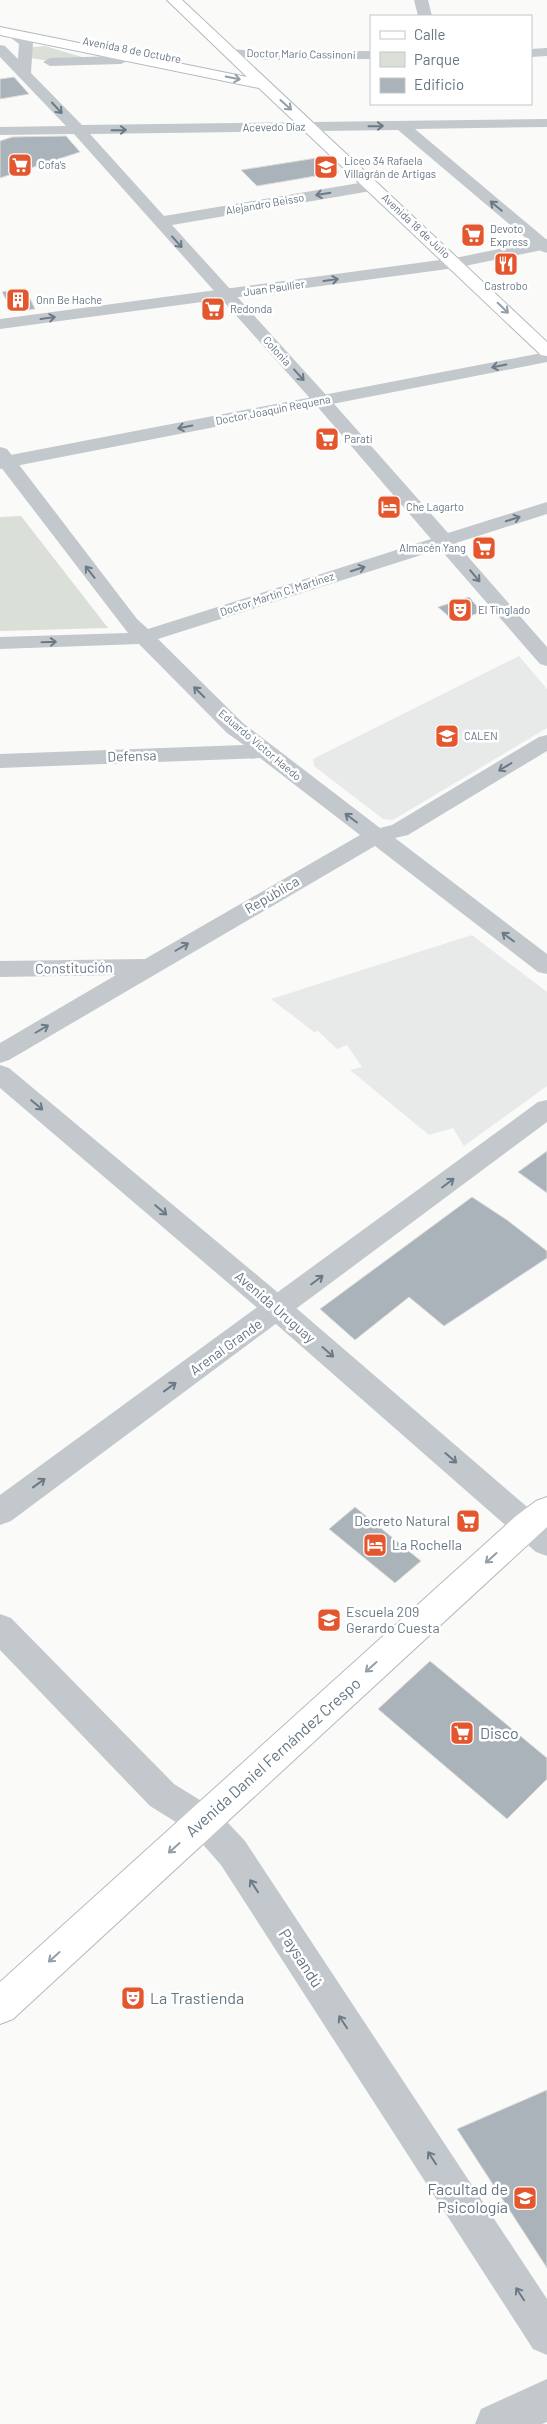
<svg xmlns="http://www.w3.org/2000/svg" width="547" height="2424" font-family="Barlow,sans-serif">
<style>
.built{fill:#e8e9e9}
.green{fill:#dadfd7}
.building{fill:#aab3b9;stroke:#dcdcda}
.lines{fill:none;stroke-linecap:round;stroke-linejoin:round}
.secondary-casing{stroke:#b3babf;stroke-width:2}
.minor{fill:#c3c8cc;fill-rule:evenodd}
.tertiary{fill:#c3c8cc;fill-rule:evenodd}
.secondary{fill:#fff;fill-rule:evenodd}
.oneway{stroke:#939fa8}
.oneway2{stroke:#6a7a87}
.labels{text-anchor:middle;stroke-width:5;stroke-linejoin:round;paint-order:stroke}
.far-street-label{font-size:11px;fill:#657683;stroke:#fff}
.far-poi-label{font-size:11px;fill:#657683;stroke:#fff;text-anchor:start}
.street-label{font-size:14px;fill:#657683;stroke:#fff}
.poi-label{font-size:14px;fill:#657683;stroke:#fff;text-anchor:start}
.near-poi-label{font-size:16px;fill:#657683;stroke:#fff;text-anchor:start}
.near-street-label{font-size:16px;fill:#657683;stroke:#fff}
</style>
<rect width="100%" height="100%" fill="#fafaf8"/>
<g class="built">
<polygon points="519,656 547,689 547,728 393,820 383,819 314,766 313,759"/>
<polygon points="472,935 547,992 547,1086 464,1146 453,1128 429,1135 350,1070 362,1067 347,1045 337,1049 318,1031 314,1032 271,999"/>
</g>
<g class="green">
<polygon points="45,46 92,60 49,61 31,58 32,47"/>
<polygon points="21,516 108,628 0,631 0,517"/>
</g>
<g class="building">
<polygon points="14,77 29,94 0,99 0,79"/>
<polygon points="66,136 80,152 0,178 0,141 12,137"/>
<polygon points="323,157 339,172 257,186 241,170"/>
<polygon points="25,288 35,309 13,312 2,292"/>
<polygon points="469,597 482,612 454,621 438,607"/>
<polygon points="547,1151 547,1193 518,1172"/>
<polygon points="472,1197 507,1220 547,1251 547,1258 444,1326 409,1297 355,1340 320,1309"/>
<polygon points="355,1507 421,1561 395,1583 329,1529"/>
<polygon points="430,1661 547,1758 547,1779 507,1819 378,1709"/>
<polygon points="547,2090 547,2268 457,2129"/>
</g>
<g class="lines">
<g class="secondary-casing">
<g id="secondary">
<polygon points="167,0 182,0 547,342 547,356 541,355 259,88 0,35 0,27 247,77"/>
<polygon points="547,1497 547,1527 13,2019 0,2024 0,1982 516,1516 536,1501"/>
</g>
</g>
<g class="minor">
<polygon points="414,0 428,0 432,16 418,16"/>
<polygon points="13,30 33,42 31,73 82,125 547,119 547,127 415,129 547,240 547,253 541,251 398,130 90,134 164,216 371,181 379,186 371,191 172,225 328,397 448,533 547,502 547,514 456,543 547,647 547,666 540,664 440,549 158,639 243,723 380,828 392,825 539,737 547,735 547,751 408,835 395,838 547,954 547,974 538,972 375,846 9,1060 0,1063 0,1043 116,975 0,977 0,961 145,959 360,835 260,758 0,768 0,754 244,745 227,733 139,644 0,649 0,637 128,633 0,466 0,447 7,449 137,619 148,629 431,539 316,405 74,134 0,135 0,127 66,126 0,57 0,45 5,46 18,59 19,44 6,34"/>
<polygon points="138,47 145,51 143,54 121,64 50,66 43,62 50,58 118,56"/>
<polygon points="547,48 547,56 531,57 531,49"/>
<polygon points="231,49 268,52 371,51 371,59 268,60 226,56 224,53"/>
<polygon points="547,1100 547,1122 11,1521 0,1525 0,1495 538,1102"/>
<polygon points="547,2379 547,2422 542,2424 475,2424 481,2409"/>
</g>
<g class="tertiary">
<polygon points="547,239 547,249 455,268 0,329 0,319 455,258"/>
<polygon points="547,352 547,362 0,469 0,457"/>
<polygon points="0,1065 9,1068 288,1301 547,1524 547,1556 536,1552 268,1317 0,1088"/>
<polygon points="0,1614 11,1618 174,1784 216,1810 245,1841 547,2299 547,2355 533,2349 221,1865 192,1832 150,1806 0,1650"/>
</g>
<use href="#secondary" class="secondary"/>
</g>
<defs><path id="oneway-shaft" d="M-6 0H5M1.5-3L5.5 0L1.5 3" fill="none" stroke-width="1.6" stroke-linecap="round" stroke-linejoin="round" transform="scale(1.25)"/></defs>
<g class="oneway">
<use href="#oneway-shaft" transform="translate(233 78) rotate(11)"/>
<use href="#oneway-shaft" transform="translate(286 105) rotate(42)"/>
<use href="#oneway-shaft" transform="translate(503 308) rotate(44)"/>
<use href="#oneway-shaft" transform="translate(491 1558) rotate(138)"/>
<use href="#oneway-shaft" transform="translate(371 1667) rotate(138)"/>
<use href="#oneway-shaft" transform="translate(174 1848) rotate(138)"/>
<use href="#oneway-shaft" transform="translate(54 1957) rotate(138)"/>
</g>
<g class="oneway2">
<use href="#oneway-shaft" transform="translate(57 108) rotate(47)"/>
<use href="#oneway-shaft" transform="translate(376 126) rotate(-1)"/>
<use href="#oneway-shaft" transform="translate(119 130) rotate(-1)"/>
<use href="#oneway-shaft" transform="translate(323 194) rotate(170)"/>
<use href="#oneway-shaft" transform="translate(496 206) rotate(-140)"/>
<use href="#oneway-shaft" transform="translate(177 242) rotate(48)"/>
<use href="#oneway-shaft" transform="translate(331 280) rotate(-8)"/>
<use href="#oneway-shaft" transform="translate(48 318) rotate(-8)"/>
<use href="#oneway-shaft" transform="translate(499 366) rotate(169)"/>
<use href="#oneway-shaft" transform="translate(299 375) rotate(48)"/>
<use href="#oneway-shaft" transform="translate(185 427) rotate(169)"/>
<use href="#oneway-shaft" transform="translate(513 519) rotate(-18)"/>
<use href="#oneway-shaft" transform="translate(358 569) rotate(-18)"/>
<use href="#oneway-shaft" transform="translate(90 572) rotate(-128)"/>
<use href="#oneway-shaft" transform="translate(475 576) rotate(50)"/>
<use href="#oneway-shaft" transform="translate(49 642) rotate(-2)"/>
<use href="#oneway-shaft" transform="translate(199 692) rotate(-135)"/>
<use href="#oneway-shaft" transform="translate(505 767) rotate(149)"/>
<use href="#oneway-shaft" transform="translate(351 818) rotate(-143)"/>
<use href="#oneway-shaft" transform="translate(508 937) rotate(-143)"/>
<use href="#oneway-shaft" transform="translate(182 947) rotate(-30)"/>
<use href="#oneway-shaft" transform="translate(42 1029) rotate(-30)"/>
<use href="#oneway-shaft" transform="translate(37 1105) rotate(40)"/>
<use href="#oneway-shaft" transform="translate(448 1183) rotate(-37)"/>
<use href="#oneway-shaft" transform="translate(161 1210) rotate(40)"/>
<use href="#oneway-shaft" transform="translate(317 1280) rotate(-37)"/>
<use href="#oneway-shaft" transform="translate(328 1352) rotate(41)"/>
<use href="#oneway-shaft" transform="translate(170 1387) rotate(-36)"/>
<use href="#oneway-shaft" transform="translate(451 1458) rotate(41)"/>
<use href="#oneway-shaft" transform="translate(39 1483) rotate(-36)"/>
<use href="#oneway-shaft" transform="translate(254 1886) rotate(-123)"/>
<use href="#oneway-shaft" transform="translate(343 2022) rotate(-123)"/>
<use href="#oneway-shaft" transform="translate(432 2158) rotate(-123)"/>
<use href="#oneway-shaft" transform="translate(520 2294) rotate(-123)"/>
</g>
<defs>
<g id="supermarket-square" transform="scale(1.25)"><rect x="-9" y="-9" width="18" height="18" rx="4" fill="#e4572e" stroke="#fff"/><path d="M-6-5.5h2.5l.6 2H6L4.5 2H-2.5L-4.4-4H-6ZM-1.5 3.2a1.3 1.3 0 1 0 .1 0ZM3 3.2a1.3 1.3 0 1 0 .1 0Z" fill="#fff"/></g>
<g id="school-square" transform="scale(1.25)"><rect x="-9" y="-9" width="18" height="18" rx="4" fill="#e4572e" stroke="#fff"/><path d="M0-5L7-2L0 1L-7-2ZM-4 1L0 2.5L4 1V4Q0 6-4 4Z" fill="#fff"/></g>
<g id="restaurant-square" transform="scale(1.25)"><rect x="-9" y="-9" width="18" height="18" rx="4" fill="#e4572e" stroke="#fff"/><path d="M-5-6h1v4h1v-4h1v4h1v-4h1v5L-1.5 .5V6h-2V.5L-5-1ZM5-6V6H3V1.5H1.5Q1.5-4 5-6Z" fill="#fff"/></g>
<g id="building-square" transform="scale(1.25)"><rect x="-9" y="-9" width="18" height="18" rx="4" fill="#e4572e" stroke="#fff"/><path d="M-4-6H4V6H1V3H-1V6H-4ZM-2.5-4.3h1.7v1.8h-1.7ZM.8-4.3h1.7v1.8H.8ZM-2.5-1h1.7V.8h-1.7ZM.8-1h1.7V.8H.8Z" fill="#fff"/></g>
<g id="hotel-square" transform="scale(1.25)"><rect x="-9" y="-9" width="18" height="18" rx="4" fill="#e4572e" stroke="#fff"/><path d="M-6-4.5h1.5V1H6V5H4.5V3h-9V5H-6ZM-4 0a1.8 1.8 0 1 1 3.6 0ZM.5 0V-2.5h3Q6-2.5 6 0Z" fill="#fff"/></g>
<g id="theatre-square" transform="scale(1.25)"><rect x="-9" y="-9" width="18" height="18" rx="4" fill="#e4572e" stroke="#fff"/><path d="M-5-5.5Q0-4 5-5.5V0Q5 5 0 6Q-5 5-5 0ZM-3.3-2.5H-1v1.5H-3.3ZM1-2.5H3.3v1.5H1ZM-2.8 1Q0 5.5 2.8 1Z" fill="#fff"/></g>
<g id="university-square" transform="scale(1.25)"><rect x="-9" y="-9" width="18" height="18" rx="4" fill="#e4572e" stroke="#fff"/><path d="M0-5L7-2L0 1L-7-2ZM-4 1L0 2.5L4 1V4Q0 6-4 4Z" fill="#fff"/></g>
</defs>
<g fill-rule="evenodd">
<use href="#supermarket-square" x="20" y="165"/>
<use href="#school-square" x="326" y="167"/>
<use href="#supermarket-square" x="473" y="235"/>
<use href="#restaurant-square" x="506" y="264"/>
<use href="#building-square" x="18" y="300"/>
<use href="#supermarket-square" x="213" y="309"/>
<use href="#supermarket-square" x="327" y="439"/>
<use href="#hotel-square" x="389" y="507"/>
<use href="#supermarket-square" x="484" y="548"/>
<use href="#theatre-square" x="460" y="610"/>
<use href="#university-square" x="447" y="736"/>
<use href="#supermarket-square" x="468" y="1521"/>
<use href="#hotel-square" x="375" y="1545"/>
<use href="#school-square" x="329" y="1620"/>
<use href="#supermarket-square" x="462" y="1733"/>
<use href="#theatre-square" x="133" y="1998"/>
<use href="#university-square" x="525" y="2198"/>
</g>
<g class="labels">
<g class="far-street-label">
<text transform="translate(132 50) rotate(11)" y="4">Avenida 8 de Octubre</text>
<text transform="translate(301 54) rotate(1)" y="4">Doctor Mario Cassinoni</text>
<text transform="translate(274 127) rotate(-1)" y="4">Acevedo Díaz</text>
<text transform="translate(265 204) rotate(-10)" y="4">Alejandro Beisso</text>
<text transform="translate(416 226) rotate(43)" y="4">Avenida 18 de Julio</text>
<text transform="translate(274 288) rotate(-8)" y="4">Juan Paullier</text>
<text transform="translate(277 351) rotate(48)" y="4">Colonia</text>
<text transform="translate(273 410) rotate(-11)" y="4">Doctor Joaquín Requena</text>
<text transform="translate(277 594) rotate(-18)" y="4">Doctor Martín C. Martínez</text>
<text transform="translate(260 745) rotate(40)" y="4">Eduardo Víctor Haedo</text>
</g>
<g class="far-poi-label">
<text x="344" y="165">Liceo 34 Rafaela<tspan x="344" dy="13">Villagrán de Artigas</tspan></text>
<text x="38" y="169">Cofa's</text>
<text x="490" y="233">Devoto<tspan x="490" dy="13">Express</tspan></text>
<text x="506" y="290" text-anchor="middle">Castrobo</text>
<text x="36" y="304">Onn Be Hache</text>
<text x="230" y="313">Redonda</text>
<text x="344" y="443">Parati</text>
<text x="406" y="511">Che Lagarto</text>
<text x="466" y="552" text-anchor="end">Almacén Yang</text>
<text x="478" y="614">El Tinglado</text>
<text x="464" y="740">CALEN</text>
</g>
<g class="street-label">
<text transform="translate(132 756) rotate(-2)" y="5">Defensa</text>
<text transform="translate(272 895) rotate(-30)" y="5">República</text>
<text transform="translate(74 968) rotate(-1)" y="5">Constitución</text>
<text transform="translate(275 1307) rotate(41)" y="5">Avenida Uruguay</text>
<text transform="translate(226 1347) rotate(-36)" y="5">Arenal Grande</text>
</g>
<g class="poi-label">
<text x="450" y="1526" text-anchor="end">Decreto Natural</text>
<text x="392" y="1550">La Rochella</text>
<text x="346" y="1617">Escuela 209<tspan x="346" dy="16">Gerardo Cuesta</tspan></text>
</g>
<g class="near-poi-label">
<text x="480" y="1739">Disco</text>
<text x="150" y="2004">La Trastienda</text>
<text x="508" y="2195" text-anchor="end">Facultad de<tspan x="508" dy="18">Psicología</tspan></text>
</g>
<g class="near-street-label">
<text transform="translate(273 1757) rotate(-42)" y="6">Avenida Daniel Fernández Crespo</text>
<text transform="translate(301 1958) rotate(57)" y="6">Paysandú</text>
</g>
</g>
<rect x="370" y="15" width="162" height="90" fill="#ffffff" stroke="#c1c8cd"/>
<rect x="380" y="31" width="25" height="8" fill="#ffffff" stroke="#c1c8cd"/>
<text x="414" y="40" font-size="15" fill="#657683">Calle</text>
<rect x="380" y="52" width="25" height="15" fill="#dadfd7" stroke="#c1c8cd"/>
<text x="414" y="65" font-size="15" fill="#657683">Parque</text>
<rect x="380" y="78" width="25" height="15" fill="#aab3b9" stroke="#c1c8cd"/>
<text x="414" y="90" font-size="15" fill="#657683">Edificio</text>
</svg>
